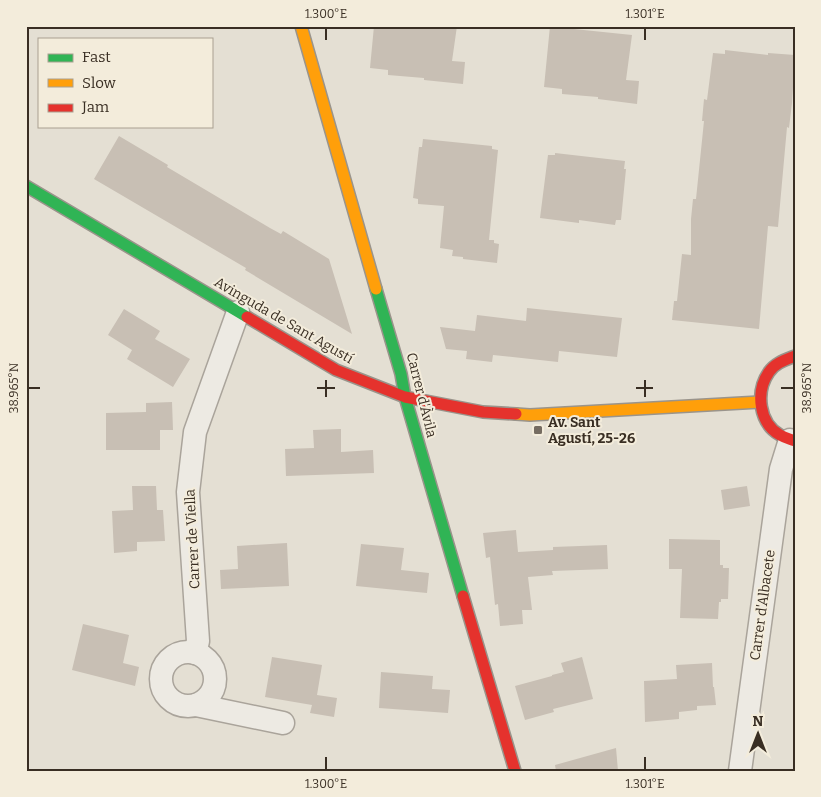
<svg xmlns="http://www.w3.org/2000/svg" width="821" height="797" font-family="Bitter,serif">
<style>
.building{fill:#c8bfb4}
.lines{fill:none;stroke-linecap:round;stroke-linejoin:round}
.street-casing{stroke:#aaa49b;stroke-width:25}
.fast-casing{stroke:#9a948b;stroke-width:14}
.slow-casing{stroke:#9a948b;stroke-width:14}
.jam-casing{stroke:#9a948b;stroke-width:14}
.street{stroke:#edeae3;stroke-width:22}
.fast{stroke:#30b455;stroke-width:11}
.slow{stroke:#ff9f0a;stroke-width:11}
.jam{stroke:#e5322d;stroke-width:11}
.ticks{fill:none;stroke:#392e23;stroke-width:2}
.poi-dot{fill:#756c61;stroke:#f3ecdb;stroke-width:2}
.labels{text-anchor:middle;stroke-width:4;stroke-linejoin:round;paint-order:stroke}
.street-label{font-size:14px;fill:#392e23;stroke:#f3ecdb}
.poi-label{font-size:14px;font-weight:bold;fill:#392e23;stroke:#f3ecdb;text-anchor:start}
.neatline{fill:none;stroke:#392e23;stroke-width:2}
.ticks-label{font-size:12px;text-anchor:middle;fill:#392e23}
</style>
<rect width="100%" height="100%" fill="#e4dfd3"/>
<g class="building">
<polygon points="374,26 457,26 452,61 465,62 463,84 424,80 424,78 388,75 388,70 370,68"/>
<polygon points="550,26 575,26 574,29 632,35 626,80 639,81 637,104 598,99 598,97 562,94 562,89 544,87"/>
<polygon points="725,50 768,55 768,53 795,55 792,103 789,128 787,127 778,227 768,226 759,329 672,320 674,301 677,301 682,254 691,255 691,219 693,199 696,199 704,121 702,121 704,99 707,100 713,53 725,54"/>
<polygon points="119,136 168,165 167,167 270,228 281,234 283,231 329,259 352,334 245,270 246,268 94,179"/>
<polygon points="423,139 492,146 492,149 498,150 489,240 494,240 494,243 499,244 497,263 463,259 463,257 452,256 453,250 440,248 444,206 418,204 418,199 413,198 419,147 422,147"/>
<polygon points="555,153 625,161 624,169 626,169 621,220 616,220 615,225 579,220 579,223 540,218 548,155 555,155"/>
<polygon points="527,308 622,318 617,357 559,351 558,362 493,355 492,362 466,359 467,351 446,349 440,327 475,331 477,315 526,321"/>
<polygon points="124,309 160,331 155,339 190,359 173,387 127,359 132,350 108,335"/>
<polygon points="172,402 173,430 160,430 160,450 106,450 106,413 146,412 146,403"/>
<polygon points="341,429 341,452 373,450 374,473 286,476 285,449 314,448 313,430"/>
<polygon points="132,486 156,486 157,510 163,510 165,541 137,542 137,551 114,553 112,511 133,510"/>
<polygon points="747,486 750,506 724,510 721,490"/>
<polygon points="516,530 518,552 553,550 553,547 607,545 608,569 552,571 553,575 528,577 532,610 522,610 523,624 500,626 498,604 495,605 490,557 486,558 483,533"/>
<polygon points="669,539 720,540 720,565 723,565 723,568 729,568 728,599 721,599 721,602 719,602 718,619 680,618 682,569 669,569"/>
<polygon points="287,543 289,586 221,589 220,570 238,569 237,546"/>
<polygon points="361,544 404,548 401,570 429,573 427,593 356,586"/>
<polygon points="83,624 129,635 123,663 139,667 135,686 72,670"/>
<polygon points="272,657 322,665 317,695 337,698 334,717 310,713 312,705 265,697"/>
<polygon points="582,657 593,699 553,709 554,712 525,720 515,686 552,676 552,675 564,672 561,663"/>
<polygon points="712,663 713,687 714,687 716,705 697,706 697,710 679,712 679,719 645,722 644,681 677,679 676,665"/>
<polygon points="381,672 433,676 432,689 450,690 448,713 379,708"/>
<polygon points="616,748 618,771 556,771 555,765"/>
</g>
<g class="lines">
<g class="street-casing">
<g id="street">
<circle cx="188" cy="679" r="27"/>
<polyline points="195,653 198,641 188,492 195,432 238,312"/>
<polyline points="196,705 283,723"/>
<polyline points="740,771 781,469 790,440"/>
</g>
</g>
<g class="fast-casing">
<g id="fast">
<polyline points="26,186 247,317"/>
<polyline points="376,289 401,374 405,397 463,596"/>
</g>
</g>
<g class="slow-casing">
<g id="slow">
<polyline points="301,26 376,289"/>
<polyline points="516,414 530,415 760,402"/>
</g>
</g>
<g class="jam-casing">
<g id="jam">
<polyline points="247,317 336,370 405,397 483,412 516,414"/>
<path d="M795,356c-10,4 -20,7 -26,16 -14,20 -10,51 11,63 5,3 10,4 15,6"/>
<polyline points="463,596 515,771"/>
</g>
</g>
<use href="#street" class="street"/>
<use href="#fast" class="fast"/>
<use href="#slow" class="slow"/>
<use href="#jam" class="jam"/>
</g>
<path class="ticks" d="M326,28v12M645,28v12M326,380v17M645,380v17M28,388h12M317,388h18M636,388h17M781,388h13M326,757v13M645,757v13"/>
<rect class="poi-dot" x="533" y="425" width="10" height="10" rx="2.5"/>
<g class="labels">
<g class="street-label">
<text transform="translate(284 320) rotate(30)" y="5">Avinguda de Sant Agustí</text>
<text transform="translate(422 395) rotate(76)" y="5">Carrer d'Àvila</text>
<text transform="translate(192 539) rotate(-93)" y="5">Carrer de Viella</text>
<text transform="translate(762 605) rotate(-82)" y="5">Carrer d'Albacete</text>
</g>
<g class="poi-label">
<text x="548" y="427">Av. Sant<tspan x="548" dy="16">Agustí, 25-26</tspan></text>
</g>
</g>
<rect width="821" height="797" fill="none" stroke="#f3ecdb" stroke-width="55"/>
<rect x="38" y="38" width="175" height="90" fill="#f3ecdb" stroke="#a9a091"/>
<rect x="48" y="54" width="25" height="8" fill="#30b455" stroke="#a9a091"/>
<text x="82" y="62" font-size="15" fill="#392e23">Fast</text>
<rect x="48" y="79" width="25" height="8" fill="#ff9f0a" stroke="#a9a091"/>
<text x="82" y="88" font-size="15" fill="#392e23">Slow</text>
<rect x="48" y="104" width="25" height="8" fill="#e5322d" stroke="#a9a091"/>
<text x="82" y="112" font-size="15" fill="#392e23">Jam</text>
<g transform="translate(758 734)" stroke="#f3ecdb" stroke-width="4" paint-order="stroke">
<path d="M0-4L9 19L0 12L-9 19Z" fill="#392e23"/>
<text y="-8" font-size="14" font-weight="bold" text-anchor="middle" fill="#392e23">N</text>
</g>
<rect x="28" y="28" width="766" height="742" class="neatline"/>
<g class="ticks-label">
<text x="326" y="18">1.300°E</text>
<text x="645" y="18">1.301°E</text>
<text transform="translate(14 388) rotate(-90)" y="4">38.965°N</text>
<text transform="translate(807 388) rotate(-90)" y="4">38.965°N</text>
<text x="326" y="788">1.300°E</text>
<text x="645" y="788">1.301°E</text>
</g>
</svg>
